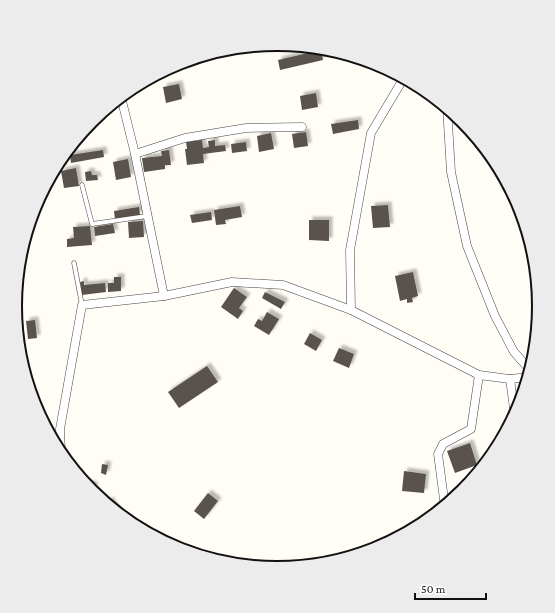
<svg xmlns="http://www.w3.org/2000/svg" width="555" height="613" font-family="'Crimson Pro',serif">
<style>
.building{fill:#5a524d;filter:url(#shadow)}
.lines{fill:none;stroke-linecap:round;stroke-linejoin:round}
.service-casing{stroke:#444;stroke-width:5}
.minor-casing{stroke:#444;stroke-width:9}
.service{stroke:#fff;stroke-width:4}
.minor{stroke:#fff;stroke-width:8}
.rim{fill:none;stroke:#111;stroke-width:2}
</style>
<defs>
<filter id="shadow"><feDropShadow dx="3.5" dy="-3.5" stdDeviation="1" flood-color="#0004"/></filter>
</defs>
<rect width="100%" height="100%" fill="#fffdf5"/>
<g class="building">
<polygon points="321,50 323,60 280,70 278,60"/>
<polygon points="179,84 182,99 166,103 163,87"/>
<polygon points="316,93 318,107 302,110 300,96"/>
<polygon points="358,120 359,129 333,134 331,124"/>
<polygon points="306,132 308,146 294,148 292,134"/>
<polygon points="271,133 274,149 259,152 257,136"/>
<polygon points="202,140 203,148 209,147 208,141 215,140 215,146 225,145 226,151 203,154 204,163 187,165 185,149 187,149 186,142"/>
<polygon points="246,142 247,151 232,153 231,144"/>
<polygon points="103,150 104,157 71,163 70,155"/>
<polygon points="169,150 171,165 165,165 165,169 144,172 142,158 162,156 161,151"/>
<polygon points="128,159 131,177 116,180 113,162"/>
<polygon points="76,168 79,186 64,188 61,171"/>
<polygon points="91,171 92,175 97,175 98,180 86,181 85,172"/>
<polygon points="388,205 390,227 373,228 371,206"/>
<polygon points="240,206 242,217 225,220 226,224 216,225 214,210"/>
<polygon points="139,207 140,215 115,219 114,211"/>
<polygon points="211,212 212,220 192,223 190,215"/>
<polygon points="309,220 329,220 329,241 309,240"/>
<polygon points="143,221 144,237 129,238 128,222"/>
<polygon points="113,224 115,233 95,236 94,227"/>
<polygon points="90,226 92,245 67,247 67,239 74,238 73,227"/>
<polygon points="413,272 418,296 412,298 413,302 407,303 407,299 400,301 395,276"/>
<polygon points="114,277 121,277 121,291 108,292 108,283 114,283"/>
<polygon points="84,281 84,285 105,283 106,292 82,295 80,282"/>
<polygon points="234,288 247,297 239,308 243,311 238,319 221,307"/>
<polygon points="265,292 285,302 281,309 262,298"/>
<polygon points="267,312 279,319 269,335 254,326 258,319 262,321"/>
<polygon points="35,320 37,338 28,339 26,321"/>
<polygon points="310,333 322,340 316,351 304,344"/>
<polygon points="339,348 354,354 349,368 333,361"/>
<polygon points="207,366 218,382 179,408 168,392"/>
<polygon points="470,443 477,465 455,473 447,451"/>
<polygon points="102,464 108,465 106,475 101,473"/>
<polygon points="404,471 426,474 424,493 402,491"/>
<polygon points="88,483 95,486 92,492 87,486"/>
<polygon points="208,493 218,501 204,519 194,511"/>
<polygon points="110,500 117,512 105,503"/>
</g>
<g class="lines">
<g class="service-casing">
<g id="service">
<polyline points="82,185 92,224 147,216"/>
<polyline points="74,263 82,305"/>
</g>
</g>
<g class="minor-casing">
<g id="minor">
<polyline points="121,97 135,154 164,296 232,282 283,285 351,310 479,375 510,379 529,377"/>
<polyline points="447,107 451,172 467,246 495,316 514,352 531,371"/>
<polyline points="135,154 185,138 246,128 302,127"/>
<polyline points="351,310 350,250 371,133 402,81"/>
<polyline points="510,379 515,416"/>
<polyline points="61,454 60,429 82,305 164,296"/>
<polyline points="445,507 438,454 443,444 471,429 479,375"/>
</g>
</g>
<use href="#service" class="service"/>
<use href="#minor" class="minor"/>
</g>
<path d="M0 0H555V613H0ZM22 306a255 255 0 1 1 510 0a255 255 0 1 1-510 0Z" fill="#ececec" fill-rule="evenodd"/>
<path class="rim" d="M22 306a255 255 0 1 1 510 0a255 255 0 1 1-510 0Z"/>
<path d="M415 593v6h71v-6" fill="none" stroke="#111111" stroke-width="2"/>
<text x="421" y="593" font-size="12" fill="#111111" stroke="#ffffff" stroke-width="3" paint-order="stroke">50 m</text>
</svg>
